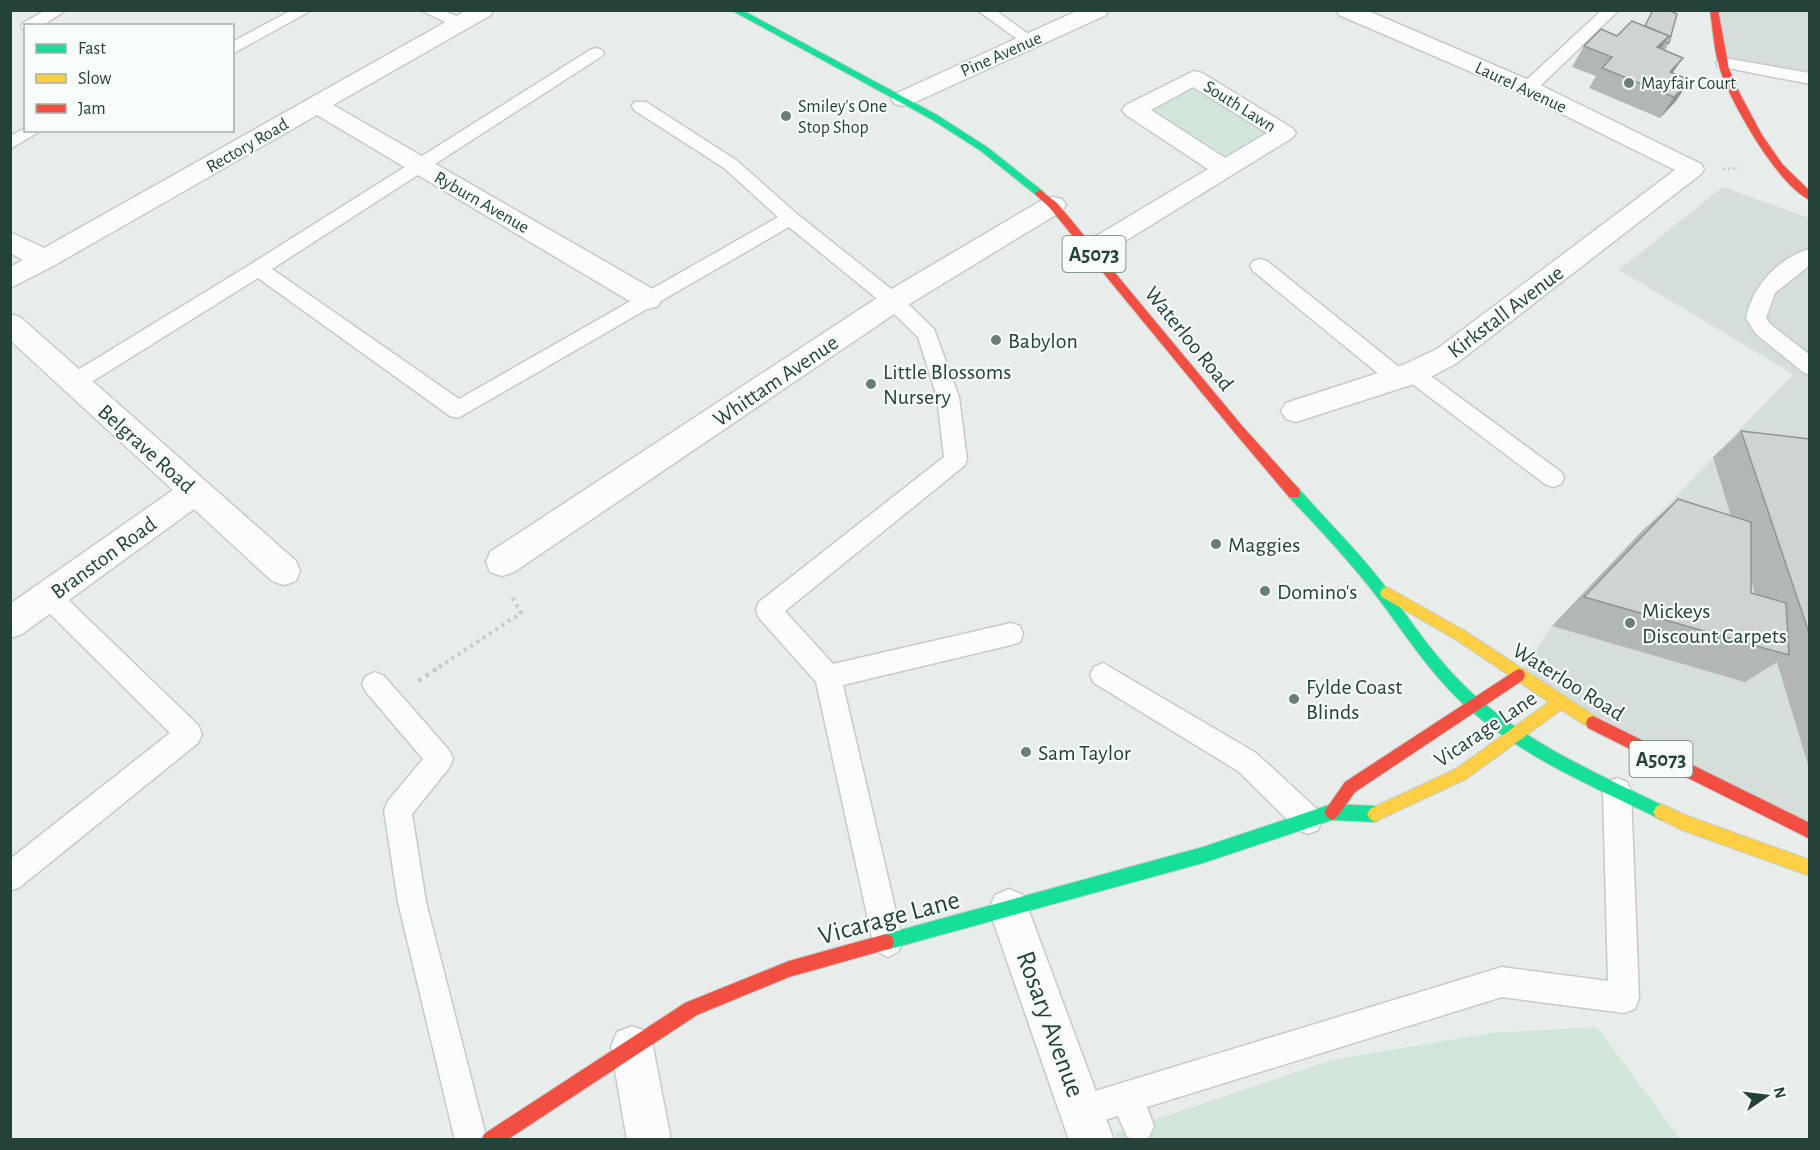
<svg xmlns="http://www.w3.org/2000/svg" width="1820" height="1150" font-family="'Alegreya Sans',sans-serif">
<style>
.built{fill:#d6dedb}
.green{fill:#d1e6d8}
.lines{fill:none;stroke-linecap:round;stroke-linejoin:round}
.lane-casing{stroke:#c5cac8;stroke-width:3}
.street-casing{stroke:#c5cac8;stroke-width:3}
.fast-casing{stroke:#c3cbc8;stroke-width:2}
.slow-casing{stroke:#c3cbc8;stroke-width:2}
.jam-casing{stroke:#c3cbc8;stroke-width:2}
.path-far2{stroke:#c3ccca;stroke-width:3;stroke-dasharray:2 3;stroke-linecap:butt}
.path-far1{stroke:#c3ccca;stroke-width:4;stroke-dasharray:3 4.5;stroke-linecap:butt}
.path{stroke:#c3ccca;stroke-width:4.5;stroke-dasharray:4 5;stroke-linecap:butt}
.lane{fill:#fcfcfc;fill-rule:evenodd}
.street{fill:#fcfcfc;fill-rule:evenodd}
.fast{fill:#16e098;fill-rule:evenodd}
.slow{fill:#ffcf43;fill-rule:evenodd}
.jam{fill:#f24e42;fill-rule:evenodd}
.wall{fill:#b2b6b5;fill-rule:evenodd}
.shaded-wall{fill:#919493}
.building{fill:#cfd4d2;stroke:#919493;stroke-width:1.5}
.poi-dot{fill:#697e78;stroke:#f7fbf9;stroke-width:2}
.labels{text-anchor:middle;stroke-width:4.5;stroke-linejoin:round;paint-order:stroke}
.far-street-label{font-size:18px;fill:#24423a;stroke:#f7fbf9}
.far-poi-label{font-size:18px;fill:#24423a;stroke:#f7fbf9;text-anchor:start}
.shield{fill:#f7fbf9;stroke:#637a73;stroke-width:1.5}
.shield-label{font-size:21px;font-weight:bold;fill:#24423a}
.street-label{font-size:22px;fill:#24423a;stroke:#f7fbf9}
.poi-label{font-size:22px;fill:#24423a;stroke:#f7fbf9;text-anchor:start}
.near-street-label{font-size:27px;fill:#24423a;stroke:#f7fbf9}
</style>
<rect width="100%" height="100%" fill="#e8edeb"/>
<g class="built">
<polygon points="1714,11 1809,11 1809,85 1790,78 1724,69"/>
<polygon points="1723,187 1809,218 1809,831 1518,675 1552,626 1793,374 1619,270"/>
</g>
<g class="green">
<polygon points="1194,78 1284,133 1225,169 1134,110"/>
<polygon points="1597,1027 1680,1139 1118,1140 1115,1133 1332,1060 1490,1033"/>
</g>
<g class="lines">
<g class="lane-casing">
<g id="lane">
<polygon points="46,10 66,10 42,26 26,26 26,30 23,29 21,26 23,23"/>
<polygon points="292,10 312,10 232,54 232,42"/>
<polygon points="420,10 442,10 466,20 468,23 460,28 454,26"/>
<polygon points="977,10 995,10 1038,41 1030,46 1024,44"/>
<polygon points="1602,10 1619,10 1534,92 1522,92 1520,88 1522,84"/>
<polygon points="596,48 602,50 604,53 602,56 272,269 459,399 778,217 724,168 634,110 632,106 634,102 646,102 736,160 797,214 900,296 934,329 959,397 967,460 964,466 785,611 833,664 1011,623 1020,626 1023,634 1020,642 1011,645 843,685 903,942 898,952 888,957 878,952 873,942 816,682 759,618 756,610 759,602 944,457 937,397 918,337 886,306 789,227 458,418 450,416 258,278 82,388 75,390 68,388 64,382 68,376 251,264 590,50"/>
<polygon points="1724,58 1804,72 1810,73 1810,84 1718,66 1716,63"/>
<polygon points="26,128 26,130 42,130 10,149 10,136"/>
<path d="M1810,249v16l-35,28 -9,25 4,6 40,31v20l-7,-3 -47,-38 -10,-16c6,-31 33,-61 64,-69z"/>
<polygon points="1260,259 1267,261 1404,371 1406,368 1413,365 1420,368 1561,472 1564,478 1561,484 1553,487 1545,484 1407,380 1405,384 1398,386 1391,384 1253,271 1250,266 1253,261"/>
<polygon points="48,586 57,589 198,725 202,734 198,743 20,887 10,891 10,859 170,733 39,603 36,596 39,589"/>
<polygon points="1103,663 1256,753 1318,810 1322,820 1318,830 1308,834 1298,830 1238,771 1094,683 1090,675 1094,667"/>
<polygon points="375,672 384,676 449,750 453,759 449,768 412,814 426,902 487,1140 455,1140 398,902 384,810 388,801 423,759 366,692 362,684 366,676"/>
<polygon points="1617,778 1627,782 1631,791 1639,998 1635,1009 1624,1013 1502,997 1147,1107 1154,1126 1149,1137 1144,1140 1127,1137 1118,1116 1082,1127 1071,1122 1066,1111 1071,1100 1082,1095 1502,967 1608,981 1603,791 1607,782"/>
</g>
</g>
<g class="street-casing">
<g id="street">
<polygon points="467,10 493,10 491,15 333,105 658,292 662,299 658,306 648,309 638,306 317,115 53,266 10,288 10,267 23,260 10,253 10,232 44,248"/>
<polygon points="1079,10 1108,10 1106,15 911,104 903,106 895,104 891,99 895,94"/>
<polygon points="1337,10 1366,10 1536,83 1701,164 1704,169 1701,174 1457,363 1423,381 1296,422 1286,419 1281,411 1286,403 1403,365 1437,349 1675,170 1520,93 1339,15"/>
<path d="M1194,71l8,2 90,55 4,5 -4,5 -191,118 -9,3 -9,-3 -4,-6 4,-6 125,-75 -82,-54 -4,-5 4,-5zM1193,87l74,46 -42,25 -74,-48z"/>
<polygon points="1053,197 1062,199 1066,205 1062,211 903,308 514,572 502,576 490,572 486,562 490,552 883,294 1044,199"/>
<polygon points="10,314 20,317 296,561 300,571 296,581 284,585 272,581 194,509 22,634 10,638 10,604 173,490 10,340"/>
<polygon points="1009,889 1023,895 1114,1140 1069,1140 989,909 995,895"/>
<polygon points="632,1026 647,1032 653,1047 671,1140 627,1140 611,1047 617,1032"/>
</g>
</g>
<g class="fast-casing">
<g id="fast">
<polygon points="731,10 742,10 937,115 987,147 1045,193 1040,196 1036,195 981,151 931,119"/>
<path d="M1294,488l5,1c28,32 59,62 85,96 30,40 57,82 96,115 55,47 122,76 186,107l3,5 -3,5 -5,3 -5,-3c-65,-31 -132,-60 -186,-107 -39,-34 -65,-77 -96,-117 -26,-34 -56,-65 -85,-96l-1,-4 1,-4z"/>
<polygon points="1332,804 1375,806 1380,809 1383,814 1380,819 1375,822 1332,820 1203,863 886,950 880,948 878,942 880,936 886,934 1203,847"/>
</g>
</g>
<g class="slow-casing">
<g id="slow">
<polygon points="1387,587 1465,631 1598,718 1600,723 1598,728 1593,730 1561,710 1466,779 1380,819 1375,822 1370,819 1367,814 1370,809 1456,769 1549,702 1455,639 1382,597 1380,593 1382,589"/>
<polygon points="1661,804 1685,815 1810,860 1810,876 1682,830 1656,817 1653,812 1656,807"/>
</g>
</g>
<g class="jam-casing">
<g id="jam">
<path d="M1710,10h8l11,59 11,25 22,41 21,30 27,26v9c-31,-13 -80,-98 -90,-131 -6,-18 -7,-39 -10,-59z"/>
<polygon points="1040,190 1057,203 1243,427 1299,489 1300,493 1299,497 1289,497 1235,433 1049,207 1036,195 1035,193"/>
<polygon points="1518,669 1523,670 1525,675 1523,680 1355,792 1337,817 1332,820 1327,817 1324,812 1345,782"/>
<polygon points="1593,716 1810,823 1810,839 1588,728 1586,723 1588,718"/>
<polygon points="886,934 892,936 894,942 892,948 789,977 697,1015 507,1140 481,1140 484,1134 685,1003 789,961"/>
</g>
</g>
<polyline class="path-far2" points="1723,169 1739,168"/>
<polyline class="path-far1" points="439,667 521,613 512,597"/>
<polyline class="path" points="418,681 441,666"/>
<use href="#lane" class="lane"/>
<use href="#street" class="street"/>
<use href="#fast" class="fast"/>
<use href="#slow" class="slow"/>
<use href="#jam" class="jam"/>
</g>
<g class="wall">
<polygon points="1653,10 1669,43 1665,50 1673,73 1690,80 1676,101 1660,118 1589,88 1596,76 1572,67 1584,46 1644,26"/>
<path d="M1741,431l68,8v329l-32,-106 -32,20 -193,-56 91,-96 35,-31 53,17 -18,-59zM1751,580l2,7 2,8 -4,-2z"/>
</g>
<g class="shaded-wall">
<polygon points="1669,36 1656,56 1657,47"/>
<polygon points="1683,58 1669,78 1656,92 1670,72"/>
<polygon points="1690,80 1676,101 1660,118 1674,97"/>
</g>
<g class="building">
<polygon points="1653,10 1668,10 1677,14 1669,43 1665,42 1669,36 1645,26"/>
<polygon points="1632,21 1669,36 1657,47 1683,58 1670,72 1690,80 1674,97 1602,68 1612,57 1584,46 1601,29 1617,36"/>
<polygon points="1741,431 1809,439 1809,633"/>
<polygon points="1678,499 1751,522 1751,593 1786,603 1789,655 1584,597"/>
</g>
<g class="poi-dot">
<circle cx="1629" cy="83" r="6"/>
<circle cx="786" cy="116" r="6"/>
<circle cx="996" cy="340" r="6"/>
<circle cx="871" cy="384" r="6"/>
<circle cx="1216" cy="544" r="6"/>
<circle cx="1265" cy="591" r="6"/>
<circle cx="1630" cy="623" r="6"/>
<circle cx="1294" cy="699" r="6"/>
<circle cx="1026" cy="752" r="6"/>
</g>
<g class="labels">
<g class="far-street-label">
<text transform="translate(1001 54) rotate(-24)" y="6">Pine Avenue</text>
<text transform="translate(1521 87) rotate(25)" y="6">Laurel Avenue</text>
<text transform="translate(1240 106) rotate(32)" y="6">South Lawn</text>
<text transform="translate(247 145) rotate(-30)" y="6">Rectory Road</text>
<text transform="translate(482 202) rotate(30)" y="6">Ryburn Avenue</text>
</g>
<g class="far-poi-label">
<text x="1641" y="89">Mayfair Court</text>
<text x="798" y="112">Smiley's One<tspan x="798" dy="21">Stop Shop</tspan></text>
</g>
<g class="shield">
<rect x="1062.5" y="236" width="63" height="36" rx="4.5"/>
<rect x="1629.5" y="741" width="63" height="36" rx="4.5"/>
</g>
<g class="shield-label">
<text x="1094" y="261">A5073</text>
<text x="1661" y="766">A5073</text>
</g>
<g class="street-label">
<text transform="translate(1505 311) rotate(-37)" y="8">Kirkstall Avenue</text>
<text transform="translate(1190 338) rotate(51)" y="8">Waterloo Road</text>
<text transform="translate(775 380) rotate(-34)" y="8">Whittam Avenue</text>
<text transform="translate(147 448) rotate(42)" y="8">Belgrave Road</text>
<text transform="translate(103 557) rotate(-36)" y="8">Branston Road</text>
<text transform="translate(1569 681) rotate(32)" y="8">Waterloo Road</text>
<text transform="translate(1485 728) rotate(-34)" y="8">Vicarage Lane</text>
</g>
<g class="poi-label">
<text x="1008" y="348">Babylon</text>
<text x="883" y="379">Little Blossoms<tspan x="883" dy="25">Nursery</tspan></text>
<text x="1228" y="552">Maggies</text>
<text x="1277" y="599">Domino's</text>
<text x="1642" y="618">Mickeys<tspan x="1642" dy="25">Discount Carpets</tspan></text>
<text x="1306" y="694">Fylde Coast<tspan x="1306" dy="25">Blinds</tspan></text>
<text x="1038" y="760">Sam Taylor</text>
</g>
<g class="near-street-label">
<text transform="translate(889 917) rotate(-15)" y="9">Vicarage Lane</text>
<text transform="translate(1051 1024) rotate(70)" y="9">Rosary Avenue</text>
</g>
</g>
<rect width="1820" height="1150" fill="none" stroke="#24423a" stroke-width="24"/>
<rect x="24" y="24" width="210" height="108" fill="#f7fbf9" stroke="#a3b1ad" stroke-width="1.5"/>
<rect x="36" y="44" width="30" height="9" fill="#16e098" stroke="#a3b1ad" stroke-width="1.5"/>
<text x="78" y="54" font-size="18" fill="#24423a">Fast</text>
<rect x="36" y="74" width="30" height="9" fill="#ffcf43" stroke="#a3b1ad" stroke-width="1.5"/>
<text x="78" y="84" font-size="18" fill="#24423a">Slow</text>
<rect x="36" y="104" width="30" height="9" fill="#f24e42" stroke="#a3b1ad" stroke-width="1.5"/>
<text x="78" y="114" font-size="18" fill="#24423a">Jam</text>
<g transform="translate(1766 1096) rotate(76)" stroke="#f7fbf9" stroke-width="4.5" paint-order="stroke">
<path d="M0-4.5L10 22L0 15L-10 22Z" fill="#24423a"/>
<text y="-9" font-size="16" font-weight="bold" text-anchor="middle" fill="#24423a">N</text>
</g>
</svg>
